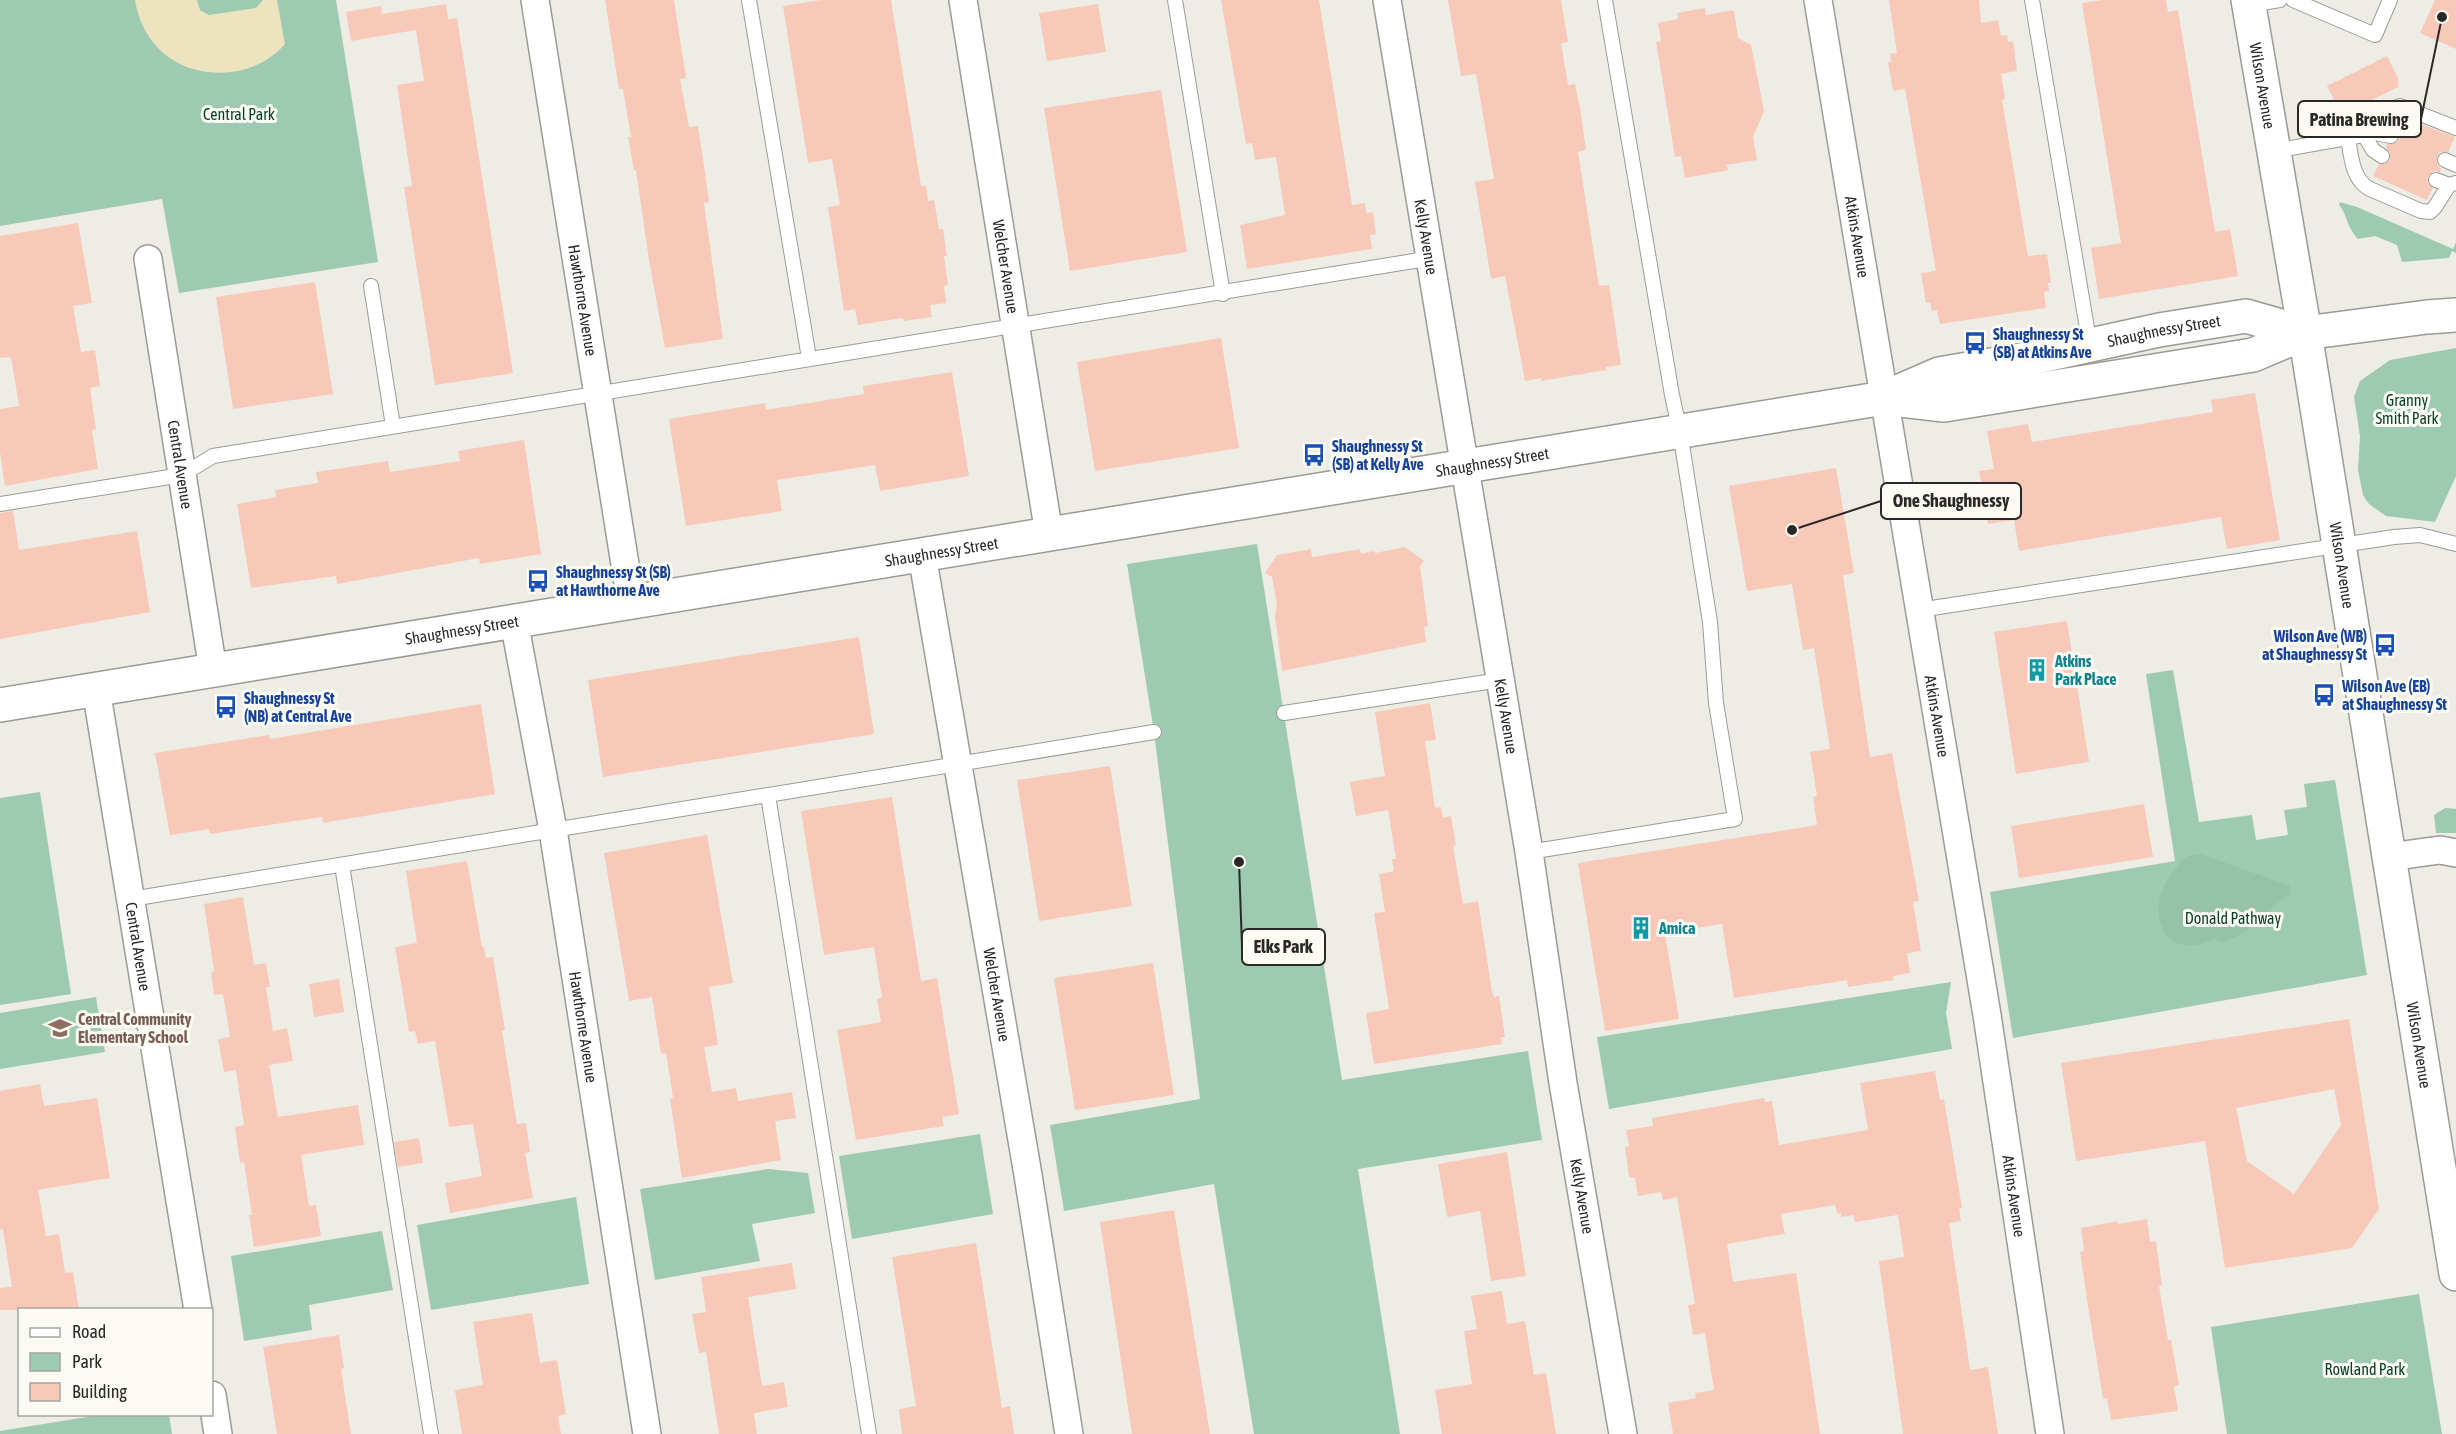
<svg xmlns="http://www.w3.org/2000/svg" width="2456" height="1434" font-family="'Asap Condensed',sans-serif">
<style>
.green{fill:#9fcab2}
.forest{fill:#96c2a9}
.sand{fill:#ede3be}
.building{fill:#f8c9b8;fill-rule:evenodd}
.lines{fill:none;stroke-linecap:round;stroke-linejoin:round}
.service-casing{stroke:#9b9a94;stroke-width:16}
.minor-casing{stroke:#9b9a94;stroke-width:30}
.tertiary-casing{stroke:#9b9a94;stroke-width:36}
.secondary-casing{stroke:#9b9a94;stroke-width:36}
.service{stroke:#fff;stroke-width:14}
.minor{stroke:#fff;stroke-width:27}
.tertiary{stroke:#fff;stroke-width:33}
.secondary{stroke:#fff;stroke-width:33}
.labels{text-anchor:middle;stroke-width:6;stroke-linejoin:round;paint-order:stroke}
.street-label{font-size:16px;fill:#2a2927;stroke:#fbfaf3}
.park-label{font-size:16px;fill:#043f28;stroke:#fbfaf3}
.transit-label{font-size:16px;font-weight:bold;fill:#164399;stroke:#fbfaf3;text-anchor:start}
.culture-label{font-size:16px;font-weight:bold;fill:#0d838f;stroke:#fbfaf3;text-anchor:start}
.education-label{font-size:16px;font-weight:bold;fill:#785e54;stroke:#fbfaf3;text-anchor:start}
.leader{fill:none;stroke:#2a2927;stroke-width:2}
.callout-dot{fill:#2a2927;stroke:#fbfaf3;stroke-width:2}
.callout{fill:#fbfaf3;stroke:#2a2927;stroke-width:2}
.callout-label{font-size:18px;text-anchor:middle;font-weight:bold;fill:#2a2927}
</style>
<rect width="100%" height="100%" fill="#eeede5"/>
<g class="green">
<polygon points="0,0 336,0 378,262 179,293 162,199 0,226"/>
<path d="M2340,202l17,5 96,42 3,-7v11l-4,-2 -3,7 -47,4 -5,-17 -22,-9 -17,3c-12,-13 -11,-25 -19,-34z"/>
<polygon points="2456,348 2456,476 2435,522 2386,516 2369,504 2363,495 2358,470 2360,436 2354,397 2360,381 2390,360"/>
<polygon points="1257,544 1342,1080 1528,1051 1542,1140 1358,1169 1400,1434 1254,1434 1214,1184 1064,1211 1050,1125 1200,1099 1154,732 1127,564"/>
<polygon points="2173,670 2199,822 2252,815 2256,840 2288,835 2284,810 2307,807 2304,784 2335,780 2367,975 2013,1038 1990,892 2175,861 2146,674"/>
<polygon points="40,792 71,994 0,1005 0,798"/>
<polygon points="2445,808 2456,809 2456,833 2436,833 2434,815"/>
<polygon points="1951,982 1946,1013 1952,1049 1609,1109 1597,1037"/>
<polygon points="96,997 105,1052 0,1069 0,1013"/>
<polygon points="980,1134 993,1214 852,1239 839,1156"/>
<polygon points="768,1169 808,1173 815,1213 752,1224 760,1261 655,1280 640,1189"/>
<polygon points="576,1197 589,1284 431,1310 417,1225"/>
<polygon points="382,1231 393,1290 309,1305 312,1330 244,1341 231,1256"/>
<polygon points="2419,1294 2442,1434 2227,1434 2211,1327"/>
<polygon points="169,1414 172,1434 0,1434 0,1431 99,1415"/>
</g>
<path class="forest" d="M2201,854l89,32v8c-24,15 -41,42 -69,49l-7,-4c-50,26 -73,-30 -40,-68 4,-5 8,-12 13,-14 3,-2 9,-2 14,-3z"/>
<path class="sand" d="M135,0h62l3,10 9,5 47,-7 7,-8h14l8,44c-11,13 -27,22 -43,26 -52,12 -99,-17 -107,-70z"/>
<g class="building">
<polygon points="605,0 674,0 686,78 680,79 689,127 698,126 703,159 709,202 704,203 723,339 665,348 649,260 636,170 634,170 628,137 631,137 623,89 619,89"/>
<polygon points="821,0 891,0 921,186 926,186 928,201 934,200 939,229 943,229 947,256 944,256 948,285 944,286 946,303 930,305 932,317 904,321 903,318 858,325 855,309 844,311 828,207 840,205 832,159 808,163 783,6"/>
<polygon points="1221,0 1319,0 1352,205 1365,203 1366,213 1373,212 1376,234 1370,235 1372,249 1247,269 1240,225 1285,215 1276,157 1255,160 1252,143 1246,144"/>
<polygon points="1448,0 1561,0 1568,42 1561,43 1568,85 1575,84 1580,108 1586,150 1578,152 1599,286 1609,285 1621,365 1606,367 1606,370 1541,381 1541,378 1525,381 1505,276 1491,279 1475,182 1494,179 1476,74 1461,76"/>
<polygon points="1889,0 1979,0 1981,23 1998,20 2001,36 2007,35 2008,42 2013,41 2017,71 2001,74 2005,99 2002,100 2028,256 2047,254 2051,283 2048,283 2049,291 2044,292 2046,308 1940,324 1937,310 1932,311 1930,303 1926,303 1921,273 1936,271 1905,89 1893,91 1888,62 1891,62 1890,54 1897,53"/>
<polygon points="2103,0 2166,0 2168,12 2178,10 2215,232 2230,229 2238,276 2099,299 2091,248 2121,243 2082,3"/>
<polygon points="2435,0 2456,0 2456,49 2420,33"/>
<polygon points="446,4 448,19 457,18 513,373 435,385 404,187 412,186 397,85 424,81 416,30 351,41 346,12 381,6 382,14"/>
<polygon points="1098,4 1106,52 1047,61 1039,13"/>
<polygon points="1705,8 1706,15 1734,10 1738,38 1751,45 1764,111 1753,137 1757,160 1726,165 1729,170 1685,178 1681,156 1675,157 1656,42 1661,41 1658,23 1678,19 1677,13"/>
<polygon points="2387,56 2398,78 2398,87 2341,115 2327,86"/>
<polygon points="1161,90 1187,252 1070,271 1044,108"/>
<polygon points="2400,116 2455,137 2448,152 2440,152 2437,157 2437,165 2441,168 2440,172 2434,171 2428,176 2427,182 2433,188 2427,200 2373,176 2379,164 2385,164 2390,160 2390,153 2386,148 2387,144 2397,142 2400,138 2399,132 2394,128"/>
<polygon points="78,223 92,303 73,306 81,352 95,350 100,386 90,388 96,429 92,430 98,469 5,486 0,452 0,409 19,406 11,357 0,358 0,236"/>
<polygon points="315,282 333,394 233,409 216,297"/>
<polygon points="1221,338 1239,448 1095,471 1077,362"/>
<polygon points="952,372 969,476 880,491 875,465 777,480 782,511 686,526 669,419 765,403 766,410 864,394 863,386"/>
<polygon points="2255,393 2280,540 2227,549 2221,517 2019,551 2014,520 1988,524 1979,471 1994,469 1987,431 2028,424 2032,442 2213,412 2211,400"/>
<polygon points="524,440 541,554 480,564 479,558 337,584 336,576 251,588 237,504 276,497 275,490 318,483 316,472 388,461 390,472 460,461 458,451"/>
<polygon points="1836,468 1854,573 1843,575 1870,757 1892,753 1919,901 1913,902 1921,951 1907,953 1910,973 1893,976 1894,980 1848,987 1847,980 1734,998 1722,924 1665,933 1679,1019 1605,1031 1578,863 1817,825 1813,797 1817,796 1810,752 1830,749 1814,648 1803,650 1792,584 1747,591 1729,486"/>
<polygon points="13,511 19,550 137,531 150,612 0,639 0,513"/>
<polygon points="1405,547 1424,561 1420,566 1428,626 1424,627 1426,642 1282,671 1275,616 1277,604 1272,577 1265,573 1277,555 1311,549 1312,557 1360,549 1361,554 1374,551 1375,553"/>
<polygon points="2067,621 2089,762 2016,774 1994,632"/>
<polygon points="859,637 874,734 603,777 588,680"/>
<polygon points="1430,703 1436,740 1425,741 1435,808 1441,807 1443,818 1451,816 1456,845 1453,846 1463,904 1478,901 1492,992 1494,997 1499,996 1505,1037 1501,1037 1502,1044 1374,1064 1366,1013 1389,1009 1374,913 1385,912 1379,874 1394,871 1392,859 1396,859 1388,810 1356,816 1350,782 1385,776 1375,712"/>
<polygon points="481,704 495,794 323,823 322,817 210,834 209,829 170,835 155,753 269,735 270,739"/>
<polygon points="1110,766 1132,906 1039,921 1017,780"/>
<polygon points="892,797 921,981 937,978 959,1114 942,1117 944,1126 856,1140 837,1030 881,1022 877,999 882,998 874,947 824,955 801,811"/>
<polygon points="2144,804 2153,857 2019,878 2011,826"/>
<polygon points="707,835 733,983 709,987 718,1045 704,1047 712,1092 736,1088 738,1101 792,1092 796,1118 775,1121 781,1160 682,1178 670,1099 673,1098 666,1053 661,1054 652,997 629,1001 604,853"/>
<polygon points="467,861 482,947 484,947 486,958 493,957 505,1030 502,1031 517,1124 526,1123 530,1152 525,1153 533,1198 450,1213 445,1183 482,1176 473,1124 449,1127 435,1041 418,1044 415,1031 409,1032 395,947 417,943 406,871"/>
<polygon points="243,897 254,965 266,963 270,987 266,987 273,1031 287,1028 293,1061 269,1065 278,1117 358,1105 364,1145 301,1155 309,1206 316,1205 321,1236 254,1247 249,1215 252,1215 244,1162 240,1163 235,1127 244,1125 236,1070 224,1072 218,1039 230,1037 223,994 214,995 211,972 214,971 204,904"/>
<polygon points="1153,963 1174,1095 1075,1110 1054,978"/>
<polygon points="339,979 344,1012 314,1017 309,984"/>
<path d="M2349,1019l30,190 -27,39 -127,20 -20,-127 -129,20 -15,-98zM2334,1089l7,36 -47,69 -47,-33 -11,-53z"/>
<polygon points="1935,1071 1940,1100 1944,1099 1962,1208 1959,1209 1961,1221 1949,1223 1970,1370 1988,1367 1998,1434 1903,1434 1879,1261 1904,1257 1898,1215 1855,1222 1853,1215 1841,1217 1841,1213 1837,1214 1835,1205 1781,1214 1785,1234 1727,1244 1733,1282 1796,1273 1820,1434 1673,1434 1668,1403 1696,1398 1695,1393 1714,1390 1705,1333 1693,1335 1688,1305 1695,1304 1677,1197 1663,1200 1661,1192 1638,1196 1635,1178 1629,1177 1625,1147 1629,1146 1626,1130 1653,1126 1652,1118 1764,1098 1765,1102 1772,1101 1779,1145 1868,1130 1860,1083"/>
<polygon points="40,1084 44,1106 97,1098 110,1178 38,1190 46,1236 59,1234 65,1273 73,1272 79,1310 0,1310 0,1288 12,1287 3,1229 0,1230 0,1091"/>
<polygon points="419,1138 423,1163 398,1167 394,1142"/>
<polygon points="1507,1152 1526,1276 1491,1281 1480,1211 1447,1217 1438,1164"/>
<polygon points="1174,1210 1210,1434 1132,1434 1100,1222"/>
<polygon points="2147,1219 2150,1242 2156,1241 2162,1286 2159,1286 2168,1340 2171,1340 2179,1385 2174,1386 2178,1411 2111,1420 2107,1398 2103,1399 2089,1312 2080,1252 2084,1251 2081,1228 2118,1221 2118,1224"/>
<polygon points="976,1243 1002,1408 1010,1406 1014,1434 902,1434 899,1409 916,1406 892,1257"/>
<polygon points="792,1263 796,1289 748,1297 762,1386 784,1382 788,1407 754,1413 757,1434 719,1434 706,1352 699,1353 692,1314 706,1312 701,1277"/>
<polygon points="1502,1291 1507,1324 1525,1321 1534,1375 1546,1373 1556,1434 1442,1434 1435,1390 1472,1384 1464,1331 1477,1329 1471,1296"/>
<polygon points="532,1313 540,1363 557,1360 566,1414 558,1416 561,1434 462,1434 455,1390 483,1385 473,1322"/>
<polygon points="339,1335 344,1368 341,1369 351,1434 277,1434 263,1347"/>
</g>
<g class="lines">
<g class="service-casing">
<g id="service">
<polyline points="749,0 809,358"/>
<polyline points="1175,0 1223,294"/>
<polyline points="2032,0 2090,346"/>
<polyline points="2293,0 2375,35 2390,0"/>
<polyline points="2249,5 2280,0"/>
<path d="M2348,138c3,17 4,42 22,51l51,22 9,1 5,-5 14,-22"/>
<polyline points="2274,151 2375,133 2391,136"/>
<polyline points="2382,156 2373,150 2364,135 2392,110 2400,106 2456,128"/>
<polyline points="2445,160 2456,165"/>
<polyline points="2436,180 2449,185 2456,183"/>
<polyline points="371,286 393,426"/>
<polyline points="0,504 182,475 213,456 1432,258"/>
<polyline points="1919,610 2394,537 2420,535 2456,544"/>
<polyline points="1284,713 1500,680"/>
<polyline points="768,795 869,1434"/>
<polyline points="1529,852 1735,819 1716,703 1710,622 1680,432 1672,395 1605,0"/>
<polyline points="342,865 431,1434"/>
<polyline points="131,899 1154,732"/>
</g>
</g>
<g class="minor-casing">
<g id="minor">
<path id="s1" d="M535,0l96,602"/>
<path id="s2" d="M963,0l86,534"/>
<path id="s3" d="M1387,0l142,852 34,231 60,351"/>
<path id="s4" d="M1818,0l169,1015 63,419"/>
<path id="s5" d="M148,259l65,411"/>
<path id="s6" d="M922,555l106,620 41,259"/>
<path id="s7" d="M514,621l39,209 94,604"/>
<path id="s8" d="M96,689l102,621"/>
<polyline points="2389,857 2440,850 2456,853"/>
<polyline points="212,1395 218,1434"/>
</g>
</g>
<g class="tertiary-casing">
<g id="tertiary">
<path id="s9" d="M2248,0l57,333 151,941"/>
</g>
</g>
<g class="secondary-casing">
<g id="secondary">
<polyline points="1884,398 1944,405 2253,355 2305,333 2427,317 2456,315"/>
<path id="s10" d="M0,705l1884,-307 55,-24 93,-16 127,-28 87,-14 59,17"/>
</g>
</g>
<use href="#service" class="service"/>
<use href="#minor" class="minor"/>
<use href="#tertiary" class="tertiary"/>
<use href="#secondary" class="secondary"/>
</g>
<defs>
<g id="bus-bare" transform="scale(1.8)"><path d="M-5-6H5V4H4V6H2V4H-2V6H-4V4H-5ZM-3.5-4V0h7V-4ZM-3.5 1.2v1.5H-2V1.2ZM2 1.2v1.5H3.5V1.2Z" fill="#1a4fb4" stroke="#fbfaf3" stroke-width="2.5" paint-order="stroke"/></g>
<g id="building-bare" transform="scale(1.8)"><path d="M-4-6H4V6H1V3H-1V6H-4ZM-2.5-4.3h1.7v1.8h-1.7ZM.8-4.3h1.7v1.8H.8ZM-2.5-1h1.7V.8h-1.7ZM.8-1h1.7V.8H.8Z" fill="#0f9aa8" stroke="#fbfaf3" stroke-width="2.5" paint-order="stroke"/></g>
<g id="school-bare" transform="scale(1.8)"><path d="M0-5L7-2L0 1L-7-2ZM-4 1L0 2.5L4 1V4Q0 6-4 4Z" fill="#8d6e63" stroke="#fbfaf3" stroke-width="2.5" paint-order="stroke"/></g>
</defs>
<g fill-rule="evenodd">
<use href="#bus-bare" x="1975" y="343"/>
<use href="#bus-bare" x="1314" y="455"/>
<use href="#bus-bare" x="538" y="581"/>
<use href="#bus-bare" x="2385" y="645"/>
<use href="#building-bare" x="2037" y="670"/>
<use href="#bus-bare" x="2324" y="695"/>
<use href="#bus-bare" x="226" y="707"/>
<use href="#building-bare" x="1641" y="928"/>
<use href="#school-bare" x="60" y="1028"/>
</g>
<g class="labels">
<g class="street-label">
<text dy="6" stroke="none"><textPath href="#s9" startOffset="87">Wilson Avenue</textPath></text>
<text dy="6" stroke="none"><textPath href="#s3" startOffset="240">Kelly Avenue</textPath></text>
<text dy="6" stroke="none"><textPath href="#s4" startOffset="240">Atkins Avenue</textPath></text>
<text dy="6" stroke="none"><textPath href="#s2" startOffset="270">Welcher Avenue</textPath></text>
<text dy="6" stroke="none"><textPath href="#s1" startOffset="304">Hawthorne Avenue</textPath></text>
<text dy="6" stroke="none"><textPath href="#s10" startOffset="2198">Shaughnessy Street</textPath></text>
<text dy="6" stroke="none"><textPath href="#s10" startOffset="1512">Shaughnessy Street</textPath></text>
<text dy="6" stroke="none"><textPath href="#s5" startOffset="208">Central Avenue</textPath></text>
<text dy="6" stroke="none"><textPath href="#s10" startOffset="954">Shaughnessy Street</textPath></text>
<text dy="6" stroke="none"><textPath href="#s9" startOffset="573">Wilson Avenue</textPath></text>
<text dy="6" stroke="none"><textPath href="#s10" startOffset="468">Shaughnessy Street</textPath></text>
<text dy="6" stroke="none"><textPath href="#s3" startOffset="726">Kelly Avenue</textPath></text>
<text dy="6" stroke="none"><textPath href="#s4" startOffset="726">Atkins Avenue</textPath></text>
<text dy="6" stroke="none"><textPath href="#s8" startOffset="261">Central Avenue</textPath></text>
<text dy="6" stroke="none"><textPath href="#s6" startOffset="446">Welcher Avenue</textPath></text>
<text dy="6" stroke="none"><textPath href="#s7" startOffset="412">Hawthorne Avenue</textPath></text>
<text dy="6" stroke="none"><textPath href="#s9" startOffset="1059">Wilson Avenue</textPath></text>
<text dy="6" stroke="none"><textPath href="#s4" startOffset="1212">Atkins Avenue</textPath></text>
<text dy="6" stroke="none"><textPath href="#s3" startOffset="1212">Kelly Avenue</textPath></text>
</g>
<g class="park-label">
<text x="239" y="120">Central Park</text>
<text x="2407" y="406">Granny<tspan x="2407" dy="18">Smith Park</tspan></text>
<text x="2233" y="924">Donald Pathway</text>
<text x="2365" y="1375">Rowland Park</text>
</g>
<g class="transit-label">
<text x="1993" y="340">Shaughnessy St<tspan x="1993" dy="18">(SB) at Atkins Ave</tspan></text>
<text x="1332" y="452">Shaughnessy St<tspan x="1332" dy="18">(SB) at Kelly Ave</tspan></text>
<text x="556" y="578">Shaughnessy St (SB)<tspan x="556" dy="18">at Hawthorne Ave</tspan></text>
<text x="2367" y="642" text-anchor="end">Wilson Ave (WB)<tspan x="2367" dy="18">at Shaughnessy St</tspan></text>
<text x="2342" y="692">Wilson Ave (EB)<tspan x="2342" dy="18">at Shaughnessy St</tspan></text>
<text x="244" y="704">Shaughnessy St<tspan x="244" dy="18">(NB) at Central Ave</tspan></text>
</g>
<g class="culture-label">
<text x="2055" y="667">Atkins<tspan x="2055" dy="18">Park Place</tspan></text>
<text x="1659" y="934">Amica</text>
</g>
<g class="education-label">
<text x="78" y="1025">Central Community<tspan x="78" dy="18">Elementary School</tspan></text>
</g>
</g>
<path class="leader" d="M2442 17L2421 119M1792 530L1881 501M1239 862L1242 947"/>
<g class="callout-dot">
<circle cx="2442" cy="17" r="6"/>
<circle cx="1792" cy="530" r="6"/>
<circle cx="1239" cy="862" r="6"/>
</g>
<g class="callout">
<rect x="2298" y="101" width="123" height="36" rx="6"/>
<rect x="1881" y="483" width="140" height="36" rx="6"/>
<rect x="1242" y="929" width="83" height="36" rx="6"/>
</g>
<g class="callout-label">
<text x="2359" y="126">Patina Brewing</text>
<text x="1951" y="507">One Shaughnessy</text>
<text x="1283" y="953">Elks Park</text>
</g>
<rect x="18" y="1308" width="195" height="108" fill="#fbfaf3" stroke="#a7a6a1" stroke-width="1.5"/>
<rect x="30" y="1328" width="30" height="9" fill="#ffffff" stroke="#a7a6a1" stroke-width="1.5"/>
<text x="72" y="1338" font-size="18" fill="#2a2927">Road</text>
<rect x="30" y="1353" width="30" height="18" fill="#9fcab2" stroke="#a7a6a1" stroke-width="1.5"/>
<text x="72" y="1368" font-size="18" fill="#2a2927">Park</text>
<rect x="30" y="1383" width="30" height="18" fill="#f8c9b8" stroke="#a7a6a1" stroke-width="1.5"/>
<text x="72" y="1398" font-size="18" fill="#2a2927">Building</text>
</svg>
